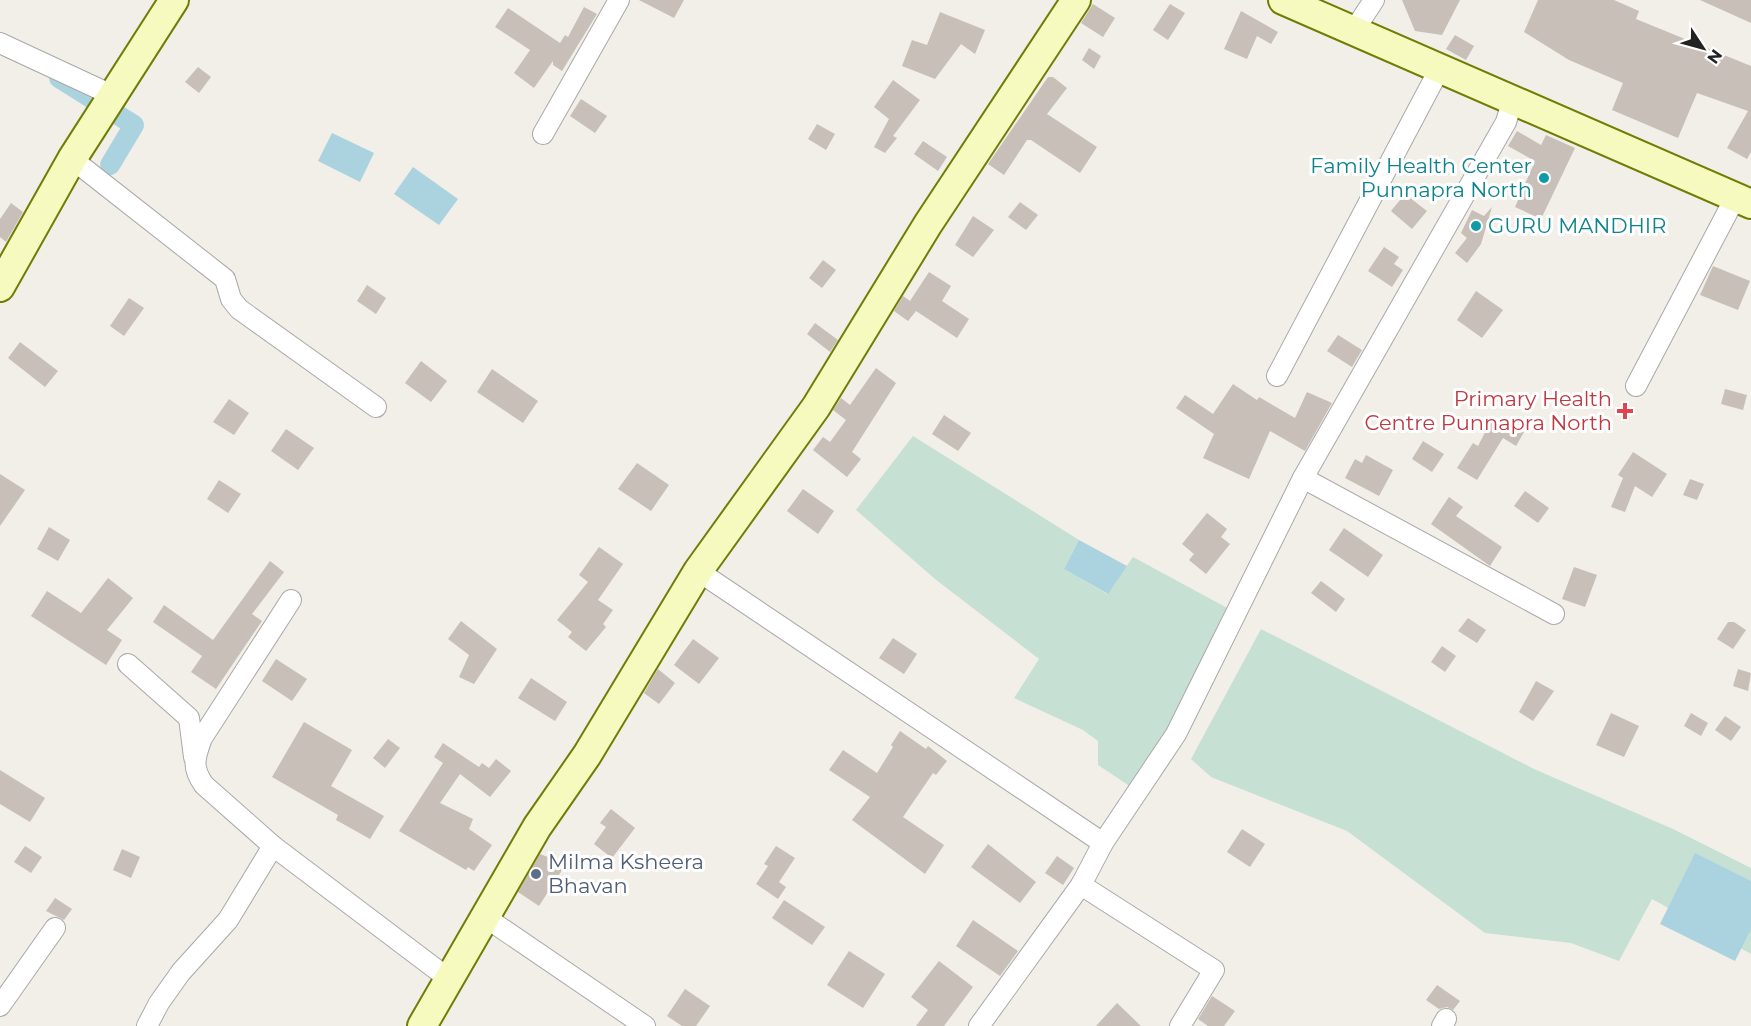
<svg xmlns="http://www.w3.org/2000/svg" width="1751" height="1026" font-family="Montserrat,sans-serif">
<style>
.wetland{fill:#c6e0d4}
.water{fill:#aad3df}
.lines{fill:none;stroke-linecap:round;stroke-linejoin:round}
.canal{stroke:#aad3df;stroke-width:20}
.building{fill:#c7bfb8}
.street-casing{stroke:#a9a9a9;stroke-width:22}
.secondary-casing{stroke:#707d05;stroke-width:32}
.street{stroke:#fff;stroke-width:20}
.secondary{stroke:#f7fabf;stroke-width:28}
.culture-dot{fill:#0f9aa8;stroke:#fff;stroke-width:2}
.health-dot{fill:#e0444e;stroke:#fff;stroke-width:2}
.service-dot{fill:#5c6f8a;stroke:#fff;stroke-width:2}
.labels{text-anchor:middle;stroke-width:6;stroke-linejoin:round;paint-order:stroke}
.culture-label{font-size:21px;fill:#0d838f;stroke:#fff;text-anchor:end}
.health-label{font-size:21px;fill:#be3a42;stroke:#fff;text-anchor:end}
.service-label{font-size:21px;fill:#4e5e75;stroke:#fff;text-anchor:start}
</style>
<rect width="100%" height="100%" fill="#f2efe9"/>
<g class="wetland">
<polygon points="913,436 1079,540 1064,569 1107,594 1133,557 1231,610 1180,712 1131,787 1098,765 1098,741 1083,730 1014,698 1039,659 935,579 856,510"/>
<polygon points="1261,629 1534,769 1673,829 1751,868 1751,954 1652,899 1619,961 1571,943 1485,933 1347,831 1211,777 1191,759"/>
</g>
<g class="water">
<polygon points="332,133 374,153 360,182 318,161"/>
<polygon points="413,167 458,199 439,225 394,194"/>
<polygon points="1079,540 1127,566 1108,594 1064,569"/>
<polygon points="1695,853 1751,881 1751,929 1735,961 1660,924"/>
</g>
<g class="lines">
<polyline class="canal" points="59,78 134,125 110,165"/>
</g>
<g class="building">
<polygon points="639,0 684,0 674,18"/>
<polygon points="1402,0 1460,0 1442,35 1415,31"/>
<polygon points="1538,0 1614,0 1639,11 1636,19 1751,66 1751,152 1747,159 1727,148 1748,111 1697,93 1678,138 1612,110 1623,83 1569,60 1524,32"/>
<polygon points="1700,0 1751,0 1751,23"/>
<polygon points="1093,4 1115,18 1103,37 1081,23"/>
<polygon points="1170,4 1185,13 1168,40 1153,30"/>
<polygon points="584,7 597,14 562,71 553,65 553,61 534,88 514,73 530,50 495,27 508,8 560,43 565,35 568,37"/>
<polygon points="1241,11 1278,32 1271,44 1257,36 1247,59 1224,49"/>
<polygon points="940,12 985,30 975,54 961,44 935,79 902,66 912,40 927,45"/>
<polygon points="1455,35 1474,46 1466,60 1446,49"/>
<polygon points="1089,48 1101,56 1094,69 1082,60"/>
<polygon points="198,67 211,77 199,93 185,82"/>
<polygon points="1048,77 1053,77 1067,88 1047,114 1097,147 1080,173 1031,140 1027,140 1004,175 988,164"/>
<polygon points="893,80 920,100 893,136 897,138 885,153 874,147 889,119 874,107"/>
<polygon points="581,99 607,116 595,133 570,116"/>
<polygon points="817,124 835,134 826,150 808,139"/>
<polygon points="1517,131 1541,145 1546,135 1575,148 1541,219 1515,207 1535,161 1508,146"/>
<polygon points="923,141 947,157 938,171 914,154"/>
<polygon points="1405,194 1427,211 1412,229 1391,211"/>
<polygon points="1020,202 1038,215 1026,230 1008,217"/>
<polygon points="11,203 23,212 6,242 0,237 0,219"/>
<polygon points="1492,207 1481,244 1467,263 1455,253 1467,238 1461,233 1472,210 1484,216"/>
<polygon points="973,216 994,230 973,257 955,245"/>
<polygon points="1384,247 1399,257 1394,264 1403,270 1392,287 1368,271"/>
<polygon points="823,260 836,270 822,288 809,278"/>
<polygon points="1713,266 1750,281 1738,310 1700,295"/>
<polygon points="929,272 951,286 942,301 969,319 957,338 916,311 908,321 894,311 903,296 910,301"/>
<polygon points="367,285 386,298 376,314 357,301"/>
<polygon points="1476,291 1503,310 1482,338 1457,320"/>
<polygon points="129,298 144,308 124,336 110,326"/>
<polygon points="815,323 838,340 830,352 807,334"/>
<polygon points="1338,335 1362,350 1352,367 1327,351"/>
<polygon points="20,342 58,371 45,387 8,358"/>
<polygon points="421,361 447,381 431,402 405,383"/>
<polygon points="876,368 896,383 852,452 861,459 847,477 813,450 823,437 830,442 846,420 833,410 841,398 850,405"/>
<polygon points="492,369 538,401 523,423 477,392"/>
<polygon points="1233,384 1257,400 1259,397 1295,418 1307,392 1332,403 1305,451 1270,431 1249,479 1203,458 1214,434 1176,408 1185,395 1213,414"/>
<polygon points="1725,389 1747,395 1743,410 1721,404"/>
<polygon points="229,399 249,413 234,435 213,422"/>
<polygon points="944,415 971,433 958,451 932,434"/>
<polygon points="1491,421 1505,428 1508,423 1524,432 1516,446 1503,438 1477,480 1457,468 1473,443 1478,446"/>
<polygon points="286,429 314,448 298,470 271,451"/>
<polygon points="1423,441 1444,454 1432,472 1412,459"/>
<polygon points="1633,452 1667,474 1652,497 1635,486 1625,512 1611,507 1623,478 1618,475"/>
<polygon points="1366,455 1393,470 1379,496 1345,478 1355,459 1362,463"/>
<polygon points="637,463 669,485 651,511 618,489"/>
<polygon points="0,474 25,490 0,526"/>
<polygon points="1690,479 1704,484 1697,500 1683,495"/>
<polygon points="219,480 241,494 228,513 207,499"/>
<polygon points="803,489 834,511 818,534 787,511"/>
<polygon points="1525,491 1549,508 1538,523 1514,506"/>
<polygon points="1449,497 1463,507 1456,516 1502,547 1490,566 1431,524"/>
<polygon points="1207,513 1227,529 1221,537 1230,544 1206,574 1189,560 1194,554 1182,544"/>
<polygon points="49,527 70,540 58,561 37,549"/>
<polygon points="1344,528 1383,555 1368,577 1329,550"/>
<polygon points="599,547 623,564 598,600 613,610 603,624 606,627 586,651 568,637 572,632 557,620 588,582 579,575"/>
<polygon points="270,561 284,572 252,614 262,621 216,689 191,672 202,656 153,622 164,605 213,640"/>
<polygon points="1574,567 1597,575 1585,607 1562,599"/>
<polygon points="108,578 133,598 107,630 122,640 106,665 31,616 47,591 81,613"/>
<polygon points="1321,581 1345,599 1336,612 1311,593"/>
<polygon points="1468,618 1486,630 1477,643 1458,631"/>
<polygon points="461,621 497,649 474,684 459,677 469,655 448,639"/>
<polygon points="1728,622 1734,622 1746,630 1733,649 1717,639"/>
<polygon points="893,638 917,654 904,674 879,658"/>
<polygon points="693,639 719,658 699,684 674,665"/>
<polygon points="1442,646 1456,656 1445,672 1431,662"/>
<polygon points="276,659 307,679 292,701 262,681"/>
<polygon points="658,669 675,683 659,704 644,693"/>
<polygon points="1738,669 1751,673 1748,691 1733,686"/>
<polygon points="531,678 567,702 555,721 518,698"/>
<polygon points="1536,681 1554,691 1533,721 1519,712"/>
<polygon points="1611,713 1639,726 1624,757 1596,745"/>
<polygon points="1691,713 1708,723 1701,736 1684,726"/>
<polygon points="1725,716 1741,727 1731,741 1715,730"/>
<polygon points="304,722 352,750 331,786 384,816 370,839 336,820 338,815 272,777"/>
<polygon points="900,731 926,749 928,746 947,761 936,775 933,773 903,817 944,845 925,874 852,820 870,797 829,770 843,750 877,773 893,747 891,745"/>
<polygon points="388,739 400,748 385,768 373,758"/>
<polygon points="443,743 479,767 482,763 489,768 496,759 511,771 490,797 460,774 440,803 473,819 469,829 492,845 474,871 468,867 466,870 399,831 443,763 434,757"/>
<polygon points="0,770 45,798 30,822 0,804"/>
<polygon points="611,809 635,828 612,858 594,844 606,827 600,823"/>
<polygon points="1242,829 1265,844 1250,867 1227,852"/>
<polygon points="988,844 1036,882 1020,903 971,867"/>
<polygon points="25,846 42,857 31,873 14,862"/>
<polygon points="776,846 795,858 779,882 786,887 778,899 756,884 768,866 764,864"/>
<polygon points="122,849 140,857 131,878 113,870"/>
<polygon points="540,854 566,864 539,906 518,892"/>
<polygon points="1057,856 1074,868 1063,885 1045,873"/>
<polygon points="55,898 72,909 64,920 46,911"/>
<polygon points="784,900 825,927 812,945 772,918"/>
<polygon points="973,920 1018,951 1000,976 956,946"/>
<polygon points="849,951 885,974 863,1008 827,985"/>
<polygon points="939,961 973,987 944,1026 916,1026 928,1010 911,997"/>
<polygon points="1437,985 1460,1001 1453,1010 1447,1007 1439,1009 1426,1000"/>
<polygon points="685,989 710,1006 696,1026 682,1026 667,1016"/>
<polygon points="1212,996 1235,1011 1224,1026 1208,1026 1198,1019"/>
<polygon points="1117,1003 1141,1026 1096,1026"/>
</g>
<g class="lines">
<g class="street-casing">
<g id="street">
<polyline points="1355,29 1374,0"/>
<polyline points="0,43 114,96"/>
<polyline points="543,134 619,0"/>
<polyline points="72,159 225,279 231,299 239,309 376,407"/>
<polyline points="1277,376 1440,68"/>
<polyline points="1636,386 1735,198"/>
<polyline points="1303,478 1554,614"/>
<polyline points="698,571 1103,843"/>
<path d="M291,600l-89,138c-7,19 -11,29 2,47l69,61 176,133"/>
<polyline points="128,664 189,718 194,757"/>
<polyline points="1081,885 1214,970 1180,1026"/>
<polyline points="485,917 645,1026"/>
<polyline points="0,1006 55,928"/>
<polyline points="147,1026 159,1003 181,972 228,920 273,846"/>
<polyline points="979,1026 1081,885 1103,843 1176,734 1303,478 1506,122 1512,102"/>
<polyline points="1442,1026 1446,1019"/>
</g>
</g>
<g class="secondary-casing">
<g id="secondary">
<polyline points="1283,0 1751,204"/>
<polyline points="0,287 72,159 174,0"/>
<polyline points="422,1026 537,827 587,755 698,571 816,407 928,224 1076,0"/>
</g>
</g>
<use href="#street" class="street"/>
<use href="#secondary" class="secondary"/>
</g>
<g class="culture-dot">
<circle cx="1544" cy="178" r="6"/>
<circle cx="1476" cy="226" r="6"/>
</g>
<path class="health-dot" d="M1622 402h6v6h6v6h-6v6h-6v-6h-6v-6h6z"/>
<circle class="service-dot" cx="536" cy="874" r="6"/>
<g class="labels">
<g class="culture-label">
<text x="1532" y="173">Family Health Center<tspan x="1532" dy="24">Punnapra North</tspan></text>
<text x="1488" y="233" text-anchor="start">GURU MANDHIR</text>
</g>
<g class="health-label">
<text x="1612" y="406">Primary Health<tspan x="1612" dy="24">Centre Punnapra North</tspan></text>
</g>
<g class="service-label">
<text x="548" y="869">Milma Ksheera<tspan x="548" dy="24">Bhavan</tspan></text>
</g>
</g>
<g transform="translate(1703 48) rotate(126)" stroke="#ffffff" stroke-width="4.5" paint-order="stroke">
<path d="M0-4.5L10 22L0 15L-10 22Z" fill="#222222"/>
<text y="-9" font-size="16" font-weight="bold" text-anchor="middle" fill="#222222">N</text>
</g>
</svg>
